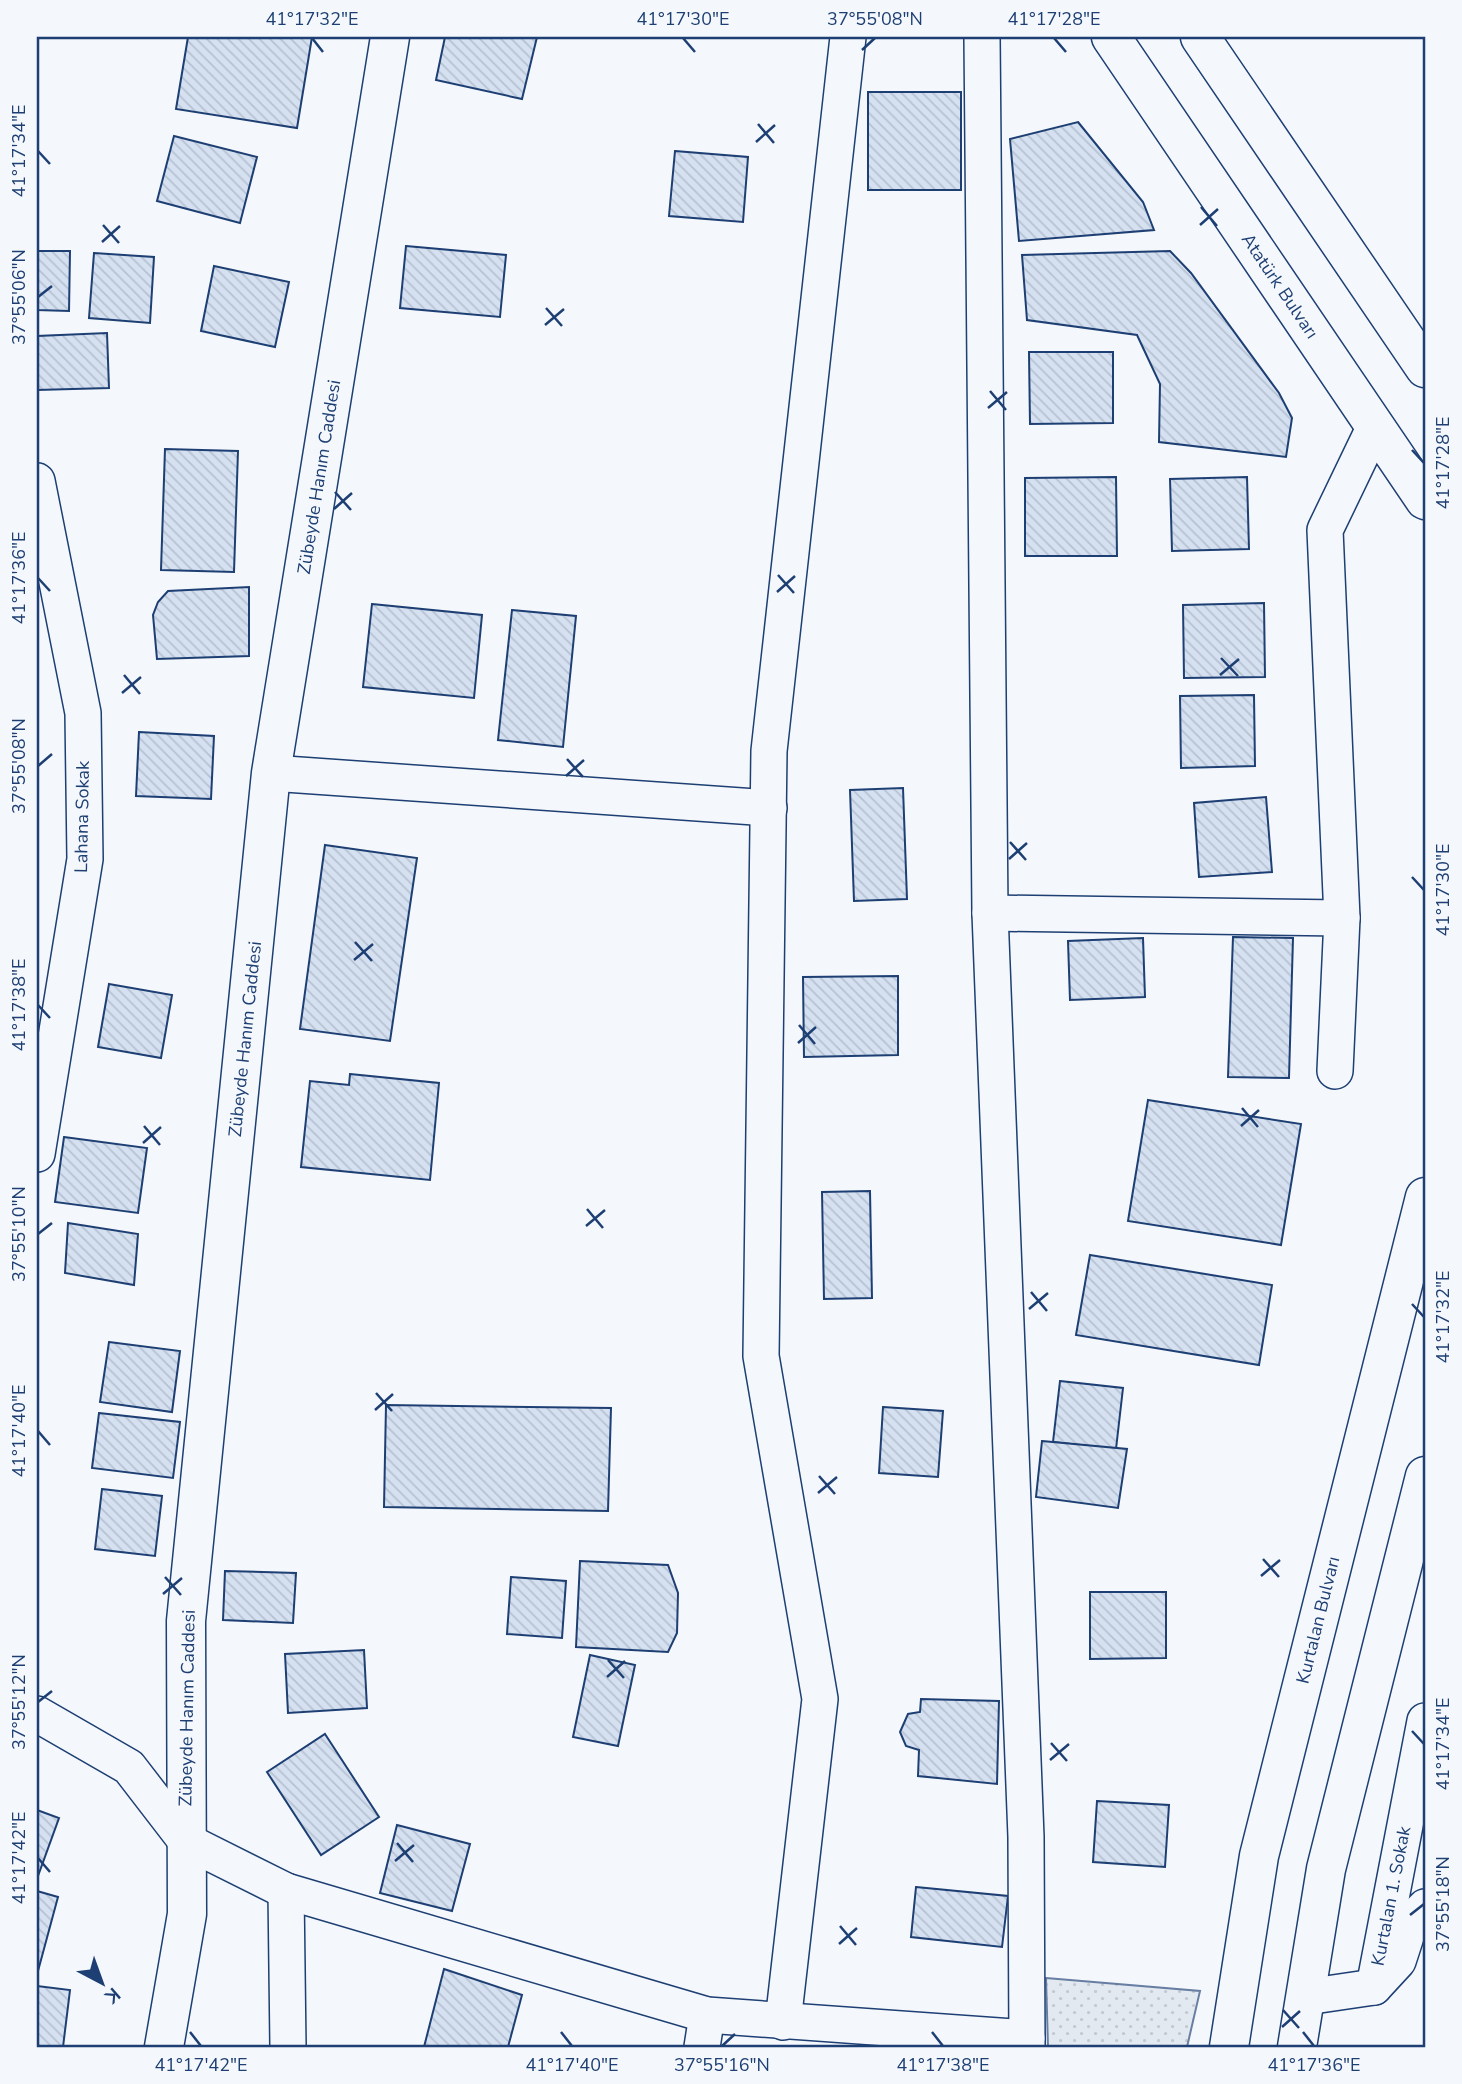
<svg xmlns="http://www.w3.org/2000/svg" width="1462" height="2084" font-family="'Nunito Sans',sans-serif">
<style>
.park{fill:url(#park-dots);stroke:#687fa3;stroke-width:2}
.building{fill:url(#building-back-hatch);stroke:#1d3f73;stroke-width:2}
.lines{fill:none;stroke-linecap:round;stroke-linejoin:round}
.street-casing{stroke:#1d3f73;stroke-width:38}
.secondary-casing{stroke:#1d3f73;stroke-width:41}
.highway-casing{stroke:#1d3f73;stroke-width:41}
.street{stroke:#f4f7fb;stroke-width:35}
.secondary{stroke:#f4f7fb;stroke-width:38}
.highway{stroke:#f4f7fb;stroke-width:38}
.ticks{fill:none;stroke:#1d3f73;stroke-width:2.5}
.labels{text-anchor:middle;stroke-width:5;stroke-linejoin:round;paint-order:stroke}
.street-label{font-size:18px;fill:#1d3f73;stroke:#f4f7fb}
.neatline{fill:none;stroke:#1d3f73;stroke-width:2.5}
.ticks-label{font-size:18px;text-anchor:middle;fill:#1d3f73}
</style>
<defs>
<pattern id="park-dots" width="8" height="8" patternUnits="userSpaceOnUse" patternTransform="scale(1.75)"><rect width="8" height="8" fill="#e3e9f0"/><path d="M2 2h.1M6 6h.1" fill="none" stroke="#c2c9d1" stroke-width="1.8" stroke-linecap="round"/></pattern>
<pattern id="building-back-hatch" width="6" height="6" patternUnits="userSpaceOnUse" patternTransform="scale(1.75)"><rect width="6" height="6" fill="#d5e0f0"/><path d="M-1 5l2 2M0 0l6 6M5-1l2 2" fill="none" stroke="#b6c1d1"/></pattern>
</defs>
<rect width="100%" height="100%" fill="#f4f7fb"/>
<polygon class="park" points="1046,1978 1200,1991 1187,2047 1048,2047"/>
<g class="building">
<polygon points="188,37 312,37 297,128 176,109"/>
<polygon points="445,37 537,37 522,99 436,80"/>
<rect x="868" y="92" width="93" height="98"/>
<polygon points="1078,122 1143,202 1154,230 1019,241 1010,139"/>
<polygon points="174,136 257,157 240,223 157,201"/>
<polygon points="675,151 748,157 743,222 669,216"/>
<polygon points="406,246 506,255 500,317 400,308"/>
<polygon points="37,251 70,251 69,311 37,310"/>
<polygon points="1170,251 1191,273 1279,393 1292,418 1286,457 1159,442 1160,384 1137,335 1027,320 1022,255"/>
<polygon points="94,253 154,257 150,323 89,318"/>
<polygon points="214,266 289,282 275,347 201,331"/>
<polygon points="107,333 109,388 37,390 37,336"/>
<polygon points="1029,352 1113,352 1113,423 1030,424"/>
<polygon points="165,449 238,451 234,572 161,570"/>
<polygon points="1116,477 1117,556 1025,556 1025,478"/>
<polygon points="1247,477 1249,549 1172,551 1170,479"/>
<polygon points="249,587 249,656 157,659 153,615 158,602 168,591"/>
<polygon points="1264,603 1265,677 1184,678 1183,605"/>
<polygon points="372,604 482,615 474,698 363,687"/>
<polygon points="512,610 576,616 563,747 498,740"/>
<polygon points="1254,695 1255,766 1181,768 1180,696"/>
<polygon points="139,732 214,736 211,799 136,796"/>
<polygon points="903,788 907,899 854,901 850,790"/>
<polygon points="1266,797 1272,872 1199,877 1194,803"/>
<polygon points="325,845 417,858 390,1041 300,1029"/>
<polygon points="1233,937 1293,938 1289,1078 1228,1077"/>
<polygon points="1143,938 1145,997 1070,1000 1068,941"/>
<polygon points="898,976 898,1055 804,1057 803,977"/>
<polygon points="109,984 172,995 161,1058 98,1047"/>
<polygon points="350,1074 439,1083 430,1180 301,1167 310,1081 349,1085"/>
<polygon points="1148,1100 1301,1124 1281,1245 1128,1221"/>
<polygon points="64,1137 147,1148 138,1213 55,1202"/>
<polygon points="870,1191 872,1298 824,1299 822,1192"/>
<polygon points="68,1223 138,1234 134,1285 65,1273"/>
<polygon points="1090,1255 1272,1285 1259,1365 1076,1335"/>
<polygon points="109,1342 180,1351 172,1412 100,1402"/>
<polygon points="1060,1381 1123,1388 1116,1449 1053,1442"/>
<polygon points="386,1405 611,1408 608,1511 384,1507"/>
<polygon points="883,1407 943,1411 938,1477 879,1473"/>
<polygon points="99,1413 180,1422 173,1478 92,1468"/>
<polygon points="1042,1441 1127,1449 1118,1508 1036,1497"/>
<polygon points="102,1489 162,1496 155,1556 95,1549"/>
<polygon points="580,1561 668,1565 678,1593 677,1633 668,1652 576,1647"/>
<polygon points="225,1571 296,1573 293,1623 223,1620"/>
<polygon points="511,1577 566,1581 562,1638 507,1634"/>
<polygon points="1090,1592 1166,1592 1166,1658 1090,1659"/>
<polygon points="364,1650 367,1708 288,1713 285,1654"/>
<polygon points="590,1655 635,1665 618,1746 573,1737"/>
<polygon points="921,1699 999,1701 997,1784 918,1776 919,1750 906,1746 900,1732 908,1714 920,1712"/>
<polygon points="325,1734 379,1817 321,1855 267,1772"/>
<polygon points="1097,1801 1169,1805 1165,1867 1093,1862"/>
<polygon points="37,1810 59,1818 38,1876 37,1875"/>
<polygon points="397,1825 470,1844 452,1911 380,1893"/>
<polygon points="916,1887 1008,1896 1002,1947 911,1937"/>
<polygon points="37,1891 58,1897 38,1971 37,1971"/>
<polygon points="444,1969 522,1995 508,2047 424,2047"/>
<polygon points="37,1986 70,1990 63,2047 37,2047"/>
</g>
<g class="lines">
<g class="street-casing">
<g id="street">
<polyline points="982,37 990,913 1026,1837 1027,2047"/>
<polyline points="37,481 83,713 85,859 37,1154"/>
<polyline points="271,773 769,808"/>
<polyline points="990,913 1342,918"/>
<polyline points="1335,1071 1342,918 1325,530 1375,426"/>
<polyline points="37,1714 129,1767 186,1841 286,1891 707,2015 1027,2038"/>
<polyline points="286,1891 288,2047"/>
<polyline points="1374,1987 1425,1721"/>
<polyline points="1306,1997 1374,1987 1398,1961 1411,1921 1425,1907"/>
<polyline points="783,2022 820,1699 761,1356 769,751 848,37"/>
<polyline points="702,2047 707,2015"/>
</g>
</g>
<g class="secondary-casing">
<g id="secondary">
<polyline points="1111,37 1425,500"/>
<polyline points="1200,37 1425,368"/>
<polyline points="164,2047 187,1914 186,1621 271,773 390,37"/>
</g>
</g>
<g class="highway-casing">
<g id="highway">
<polyline points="1229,2047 1259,1856 1425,1197"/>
<polyline points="1297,2047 1326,1869 1425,1476"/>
</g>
</g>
<use href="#street" class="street"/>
<use href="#secondary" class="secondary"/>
<use href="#highway" class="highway"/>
</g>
<path class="ticks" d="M312,38l11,14M683,38l12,14M1054,38l12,14M862,50l13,-12M758,124l16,19M756,142l19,-17M38,151l12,13M1201,207l16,19M103,225l16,18M1200,225l18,-16M102,242l18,-16M38,297l14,-11M546,308l16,18M545,325l19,-16M990,391l16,19M988,408l19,-16M1412,450l12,13M335,492l16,18M334,509l18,-16M778,575l16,18M38,578l12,13M777,592l18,-16M1221,658l17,18M124,675l16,19M1220,675l19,-16M122,693l19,-16M567,759l16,18M38,766l14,-12M566,776l18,-16M1010,842l16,18M1009,859l18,-16M1412,877l12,13M355,942l17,19M354,960l19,-16M38,1005l12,13M799,1025l16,19M798,1043l18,-16M1242,1108l16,19M144,1126l16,19M1241,1126l18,-16M143,1143l18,-16M587,1209l16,19M586,1226l19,-16M38,1234l14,-11M1031,1292l16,19M1412,1304l12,13M1029,1309l19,-16M376,1393l16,18M375,1410l18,-16M38,1431l12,14M819,1476l16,18M818,1493l19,-16M1263,1559l16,18M1261,1576l19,-16M165,1577l16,18M163,1594l19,-16M608,1660l16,18M607,1677l18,-16M38,1702l14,-11M1412,1731l12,13M1051,1743l16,18M1050,1760l19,-16M397,1843l16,19M38,1858l12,14M395,1861l19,-16M1410,1915l14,-11M840,1926l16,19M839,1944l18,-16M1283,2010l16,18M1282,2027l18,-16M190,2032l11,14M561,2032l11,14M932,2032l11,14M1303,2032l11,14M722,2046l13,-12"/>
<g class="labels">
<g class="street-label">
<text transform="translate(1280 286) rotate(56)" y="6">Atatürk Bulvarı</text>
<text transform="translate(319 477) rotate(-81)" y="6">Zübeyde Hanım Caddesi</text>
<text transform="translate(82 817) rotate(-89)" y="6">Lahana Sokak</text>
<text transform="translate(245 1039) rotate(-84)" y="6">Zübeyde Hanım Caddesi</text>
<text transform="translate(1318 1620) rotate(-76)" y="6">Kurtalan Bulvarı</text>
<text transform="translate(187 1708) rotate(-89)" y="6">Zübeyde Hanım Caddesi</text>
<text transform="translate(1391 1896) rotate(-79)" y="6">Kurtalan 1. Sokak</text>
</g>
</g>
<rect width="1462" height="2084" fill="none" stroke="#f4f7fb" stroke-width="77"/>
<g transform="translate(102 1983) rotate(139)" stroke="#f4f7fb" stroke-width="5" paint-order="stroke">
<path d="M0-5L12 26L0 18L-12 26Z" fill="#1d3f73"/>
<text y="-10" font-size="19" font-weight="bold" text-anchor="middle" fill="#1d3f73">K</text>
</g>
<rect x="38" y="38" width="1386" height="2008" class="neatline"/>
<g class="ticks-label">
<text x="312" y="25">41°17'32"E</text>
<text x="683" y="25">41°17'30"E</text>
<text x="875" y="25">37°55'08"N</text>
<text x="1054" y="25">41°17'28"E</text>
<text transform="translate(19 151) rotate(-90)" y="6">41°17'34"E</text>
<text transform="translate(19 297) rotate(-90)" y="6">37°55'06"N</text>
<text transform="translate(1443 463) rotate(-90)" y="6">41°17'28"E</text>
<text transform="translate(19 578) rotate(-90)" y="6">41°17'36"E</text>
<text transform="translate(19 766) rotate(-90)" y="6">37°55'08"N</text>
<text transform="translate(1443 890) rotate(-90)" y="6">41°17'30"E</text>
<text transform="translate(19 1005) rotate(-90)" y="6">41°17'38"E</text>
<text transform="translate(19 1234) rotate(-90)" y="6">37°55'10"N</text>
<text transform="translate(1443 1317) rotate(-90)" y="6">41°17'32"E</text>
<text transform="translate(19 1431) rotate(-90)" y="6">41°17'40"E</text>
<text transform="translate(19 1702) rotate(-90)" y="6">37°55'12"N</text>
<text transform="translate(1443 1744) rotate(-90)" y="6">41°17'34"E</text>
<text transform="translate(19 1858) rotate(-90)" y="6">41°17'42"E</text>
<text transform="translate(1443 1904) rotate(-90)" y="6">37°55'18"N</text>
<text x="201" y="2071">41°17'42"E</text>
<text x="572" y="2071">41°17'40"E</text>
<text x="722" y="2071">37°55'16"N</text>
<text x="943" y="2071">41°17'38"E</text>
<text x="1314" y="2071">41°17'36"E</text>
</g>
</svg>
